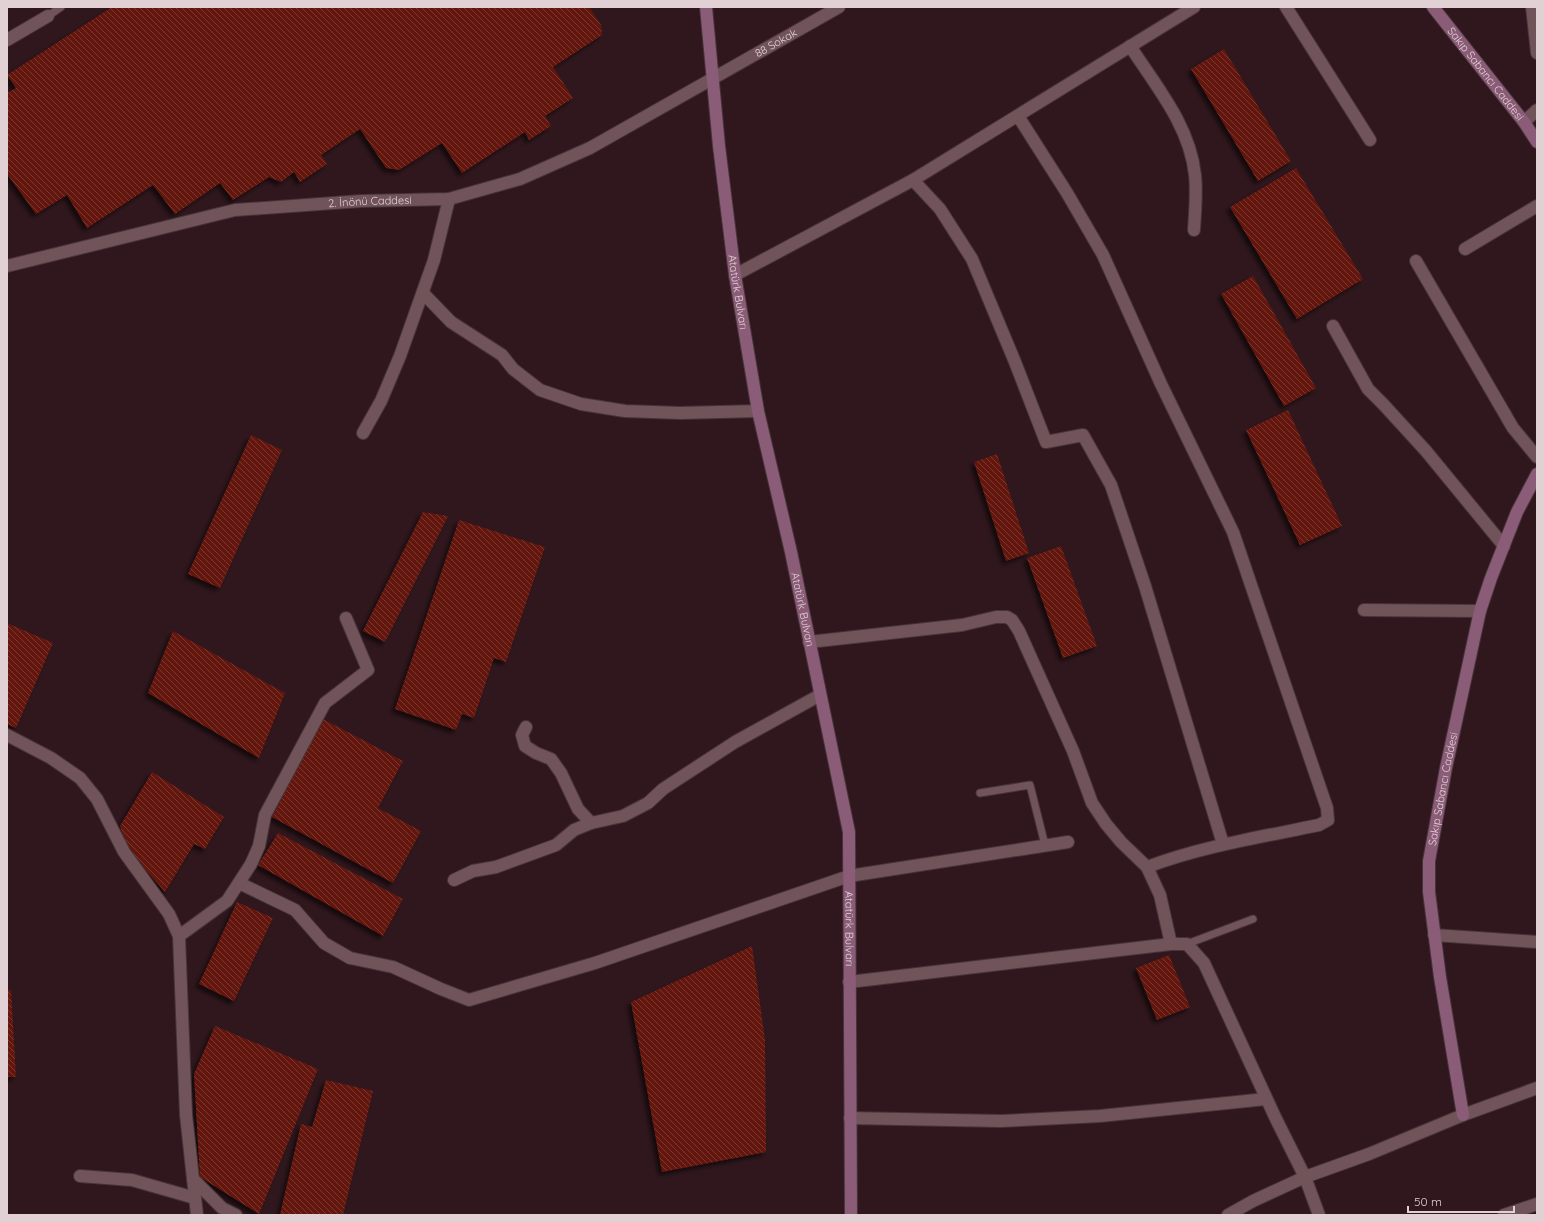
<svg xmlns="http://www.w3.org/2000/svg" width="1544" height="1222" font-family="Quicksand,sans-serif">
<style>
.building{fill:url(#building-back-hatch);filter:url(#shadow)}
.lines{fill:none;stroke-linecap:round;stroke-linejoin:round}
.lane-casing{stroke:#473439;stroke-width:9}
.street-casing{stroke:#473439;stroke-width:14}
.secondary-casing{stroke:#473439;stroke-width:14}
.lane{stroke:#70545a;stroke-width:7}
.street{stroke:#70545a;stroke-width:12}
.secondary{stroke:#8b5c77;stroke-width:12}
.labels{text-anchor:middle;stroke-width:3.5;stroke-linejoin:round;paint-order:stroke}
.street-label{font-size:11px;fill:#e2d1d4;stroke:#2f171d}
</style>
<defs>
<pattern id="building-back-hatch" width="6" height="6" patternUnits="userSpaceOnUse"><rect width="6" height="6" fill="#64180d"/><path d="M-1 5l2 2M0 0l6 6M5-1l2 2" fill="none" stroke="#7a392f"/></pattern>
<filter id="shadow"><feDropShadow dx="-3.5" dy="3.5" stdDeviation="2" flood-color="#0009"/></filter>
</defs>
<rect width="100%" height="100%" fill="#2f171d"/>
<g class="building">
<polygon points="112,7 589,7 601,25 602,35 553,67 573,98 545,116 551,126 529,140 525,132 462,173 442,143 399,170 386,168 360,129 321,155 327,164 300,182 294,172 281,182 269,177 233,200 220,183 175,214 153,185 87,228 67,195 36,214 7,174 7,93 16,88 7,75"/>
<polygon points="1224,49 1291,161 1258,181 1191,69"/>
<polygon points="1296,168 1363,279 1297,319 1230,207"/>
<polygon points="1253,276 1316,388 1284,406 1221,294"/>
<polygon points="1288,410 1342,526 1300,545 1246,430"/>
<polygon points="251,435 282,450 220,588 188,574"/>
<polygon points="997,454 1029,553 1006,561 974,462"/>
<polygon points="423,512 448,516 385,642 363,631"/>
<polygon points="459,520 545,547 506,662 494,658 474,718 462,714 456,730 395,709"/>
<polygon points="1061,546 1097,646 1063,658 1027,558"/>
<polygon points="7,623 53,643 16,728 7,724"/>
<polygon points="173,631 285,693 259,758 148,693"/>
<polygon points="323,719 403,761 378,808 421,831 393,883 272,817"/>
<polygon points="152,772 224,817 205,849 194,844 165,892 128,850 120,826"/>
<polygon points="278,833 403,899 383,936 258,865"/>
<polygon points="237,902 273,918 234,1001 199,984"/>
<polygon points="752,946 765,1040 766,1152 662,1172 631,1002"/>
<polygon points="1169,955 1190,1007 1157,1020 1136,968"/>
<polygon points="7,990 11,990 16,1077 7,1077"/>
<polygon points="215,1026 318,1069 259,1214 200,1177 194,1074"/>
<polygon points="326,1080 373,1091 343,1215 280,1215 301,1124 312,1127"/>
</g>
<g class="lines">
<g class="lane-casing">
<g id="lane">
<polyline points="48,16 61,7"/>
<polyline points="980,793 1030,785 1045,845"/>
<polyline points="1187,944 1253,919"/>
</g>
</g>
<g class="street-casing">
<g id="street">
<polyline points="1286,7 1370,140"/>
<polyline points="1532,7 1537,53"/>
<polyline points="7,40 48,16"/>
<path d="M1130,46c26,40 60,80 65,129 2,18 0,37 -1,55"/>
<path d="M1018,116l49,77 36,62 58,129 72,148 94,276 1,12 -9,5c-58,12 -116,21 -172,42l13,28 11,49"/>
<polyline points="1524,122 1537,110"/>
<polyline points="913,180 940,209 972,259 1015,362 1046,442 1083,435 1111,485 1145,586 1223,844"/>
<polyline points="1465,249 1537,206"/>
<polyline points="1416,261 1513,428 1537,457"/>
<path id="s1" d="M7,266l228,-56 126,-9 88,-2 71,-20 70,-31 249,-141"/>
<polyline points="735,275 913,180 1194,7"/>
<polyline points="423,293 451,322 502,355 513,369 540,390 581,404 625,411 680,413 758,411"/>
<polyline points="1333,326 1368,389 1383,404 1426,451 1504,546"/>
<polyline points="363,433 381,401 400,356 434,260 449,199"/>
<polyline points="1364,610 1480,611"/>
<polyline points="809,642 962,625 996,617 1007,617 1012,620 1019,631 1073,751 1092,803 1106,824 1121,842 1147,867"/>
<polyline points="526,727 522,735 525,746 536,753 551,759 561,773 578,809 591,823"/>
<polyline points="7,735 51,758 80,778 97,799 124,852 169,914 179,936 186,1115 197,1215"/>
<polyline points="454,880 473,871 496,867 556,845 574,830 591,823 623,816 648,803 663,789 735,742 820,695"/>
<polyline points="239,883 295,910 324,943 350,958 393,967 441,989 469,1000 595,963 849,876 1068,842"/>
<polyline points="1434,935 1537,942"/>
<polyline points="179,936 227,901 251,864 259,846 265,815 325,703 368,670 346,618"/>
<polyline points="849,982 1171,944 1187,944 1204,963 1276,1119 1305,1177 1319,1215"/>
<polyline points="850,1118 1001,1121 1100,1116 1266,1099"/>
<polyline points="80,1176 132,1180 195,1198"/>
<polyline points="193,1179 222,1208 236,1215"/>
<polyline points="1228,1215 1253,1201 1305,1177 1369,1154 1463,1115 1537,1088"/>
<polyline points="1504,1215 1537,1204"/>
</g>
</g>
<g class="secondary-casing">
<g id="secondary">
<path id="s2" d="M706,7l13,139 16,129 23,136 33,141 58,280 2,383"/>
<path id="s3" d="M1433,7l91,115 13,20"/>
<path id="s4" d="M1463,1115l-23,-138 -11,-85v-31l17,-93 34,-157 11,-33 26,-66 20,-38"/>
</g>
</g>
<use href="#lane" class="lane"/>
<use href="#street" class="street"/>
<use href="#secondary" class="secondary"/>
</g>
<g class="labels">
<g class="street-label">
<text dy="4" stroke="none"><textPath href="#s1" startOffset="813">88 Sokak</textPath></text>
<text dy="4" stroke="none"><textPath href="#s3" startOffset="85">Sakıp Sabancı Caddesi</textPath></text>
<text dy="4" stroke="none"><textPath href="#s1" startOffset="370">2. İnönü Caddesi</textPath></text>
<text dy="4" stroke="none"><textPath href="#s2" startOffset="287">Atatürk Bulvarı</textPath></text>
<text dy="4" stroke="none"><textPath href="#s2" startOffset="611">Atatürk Bulvarı</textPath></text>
<text dy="4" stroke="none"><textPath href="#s4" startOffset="330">Sakıp Sabancı Caddesi</textPath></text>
<text dy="4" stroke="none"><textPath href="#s2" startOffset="935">Atatürk Bulvarı</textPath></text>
</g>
</g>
<rect width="1544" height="1222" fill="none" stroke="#e2d1d4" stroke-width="16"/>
<path d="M1408 1206v6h106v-6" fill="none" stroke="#e2d1d4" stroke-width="2"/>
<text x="1414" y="1206" font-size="12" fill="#e2d1d4" stroke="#2f171d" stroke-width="3" paint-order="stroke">50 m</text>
</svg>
